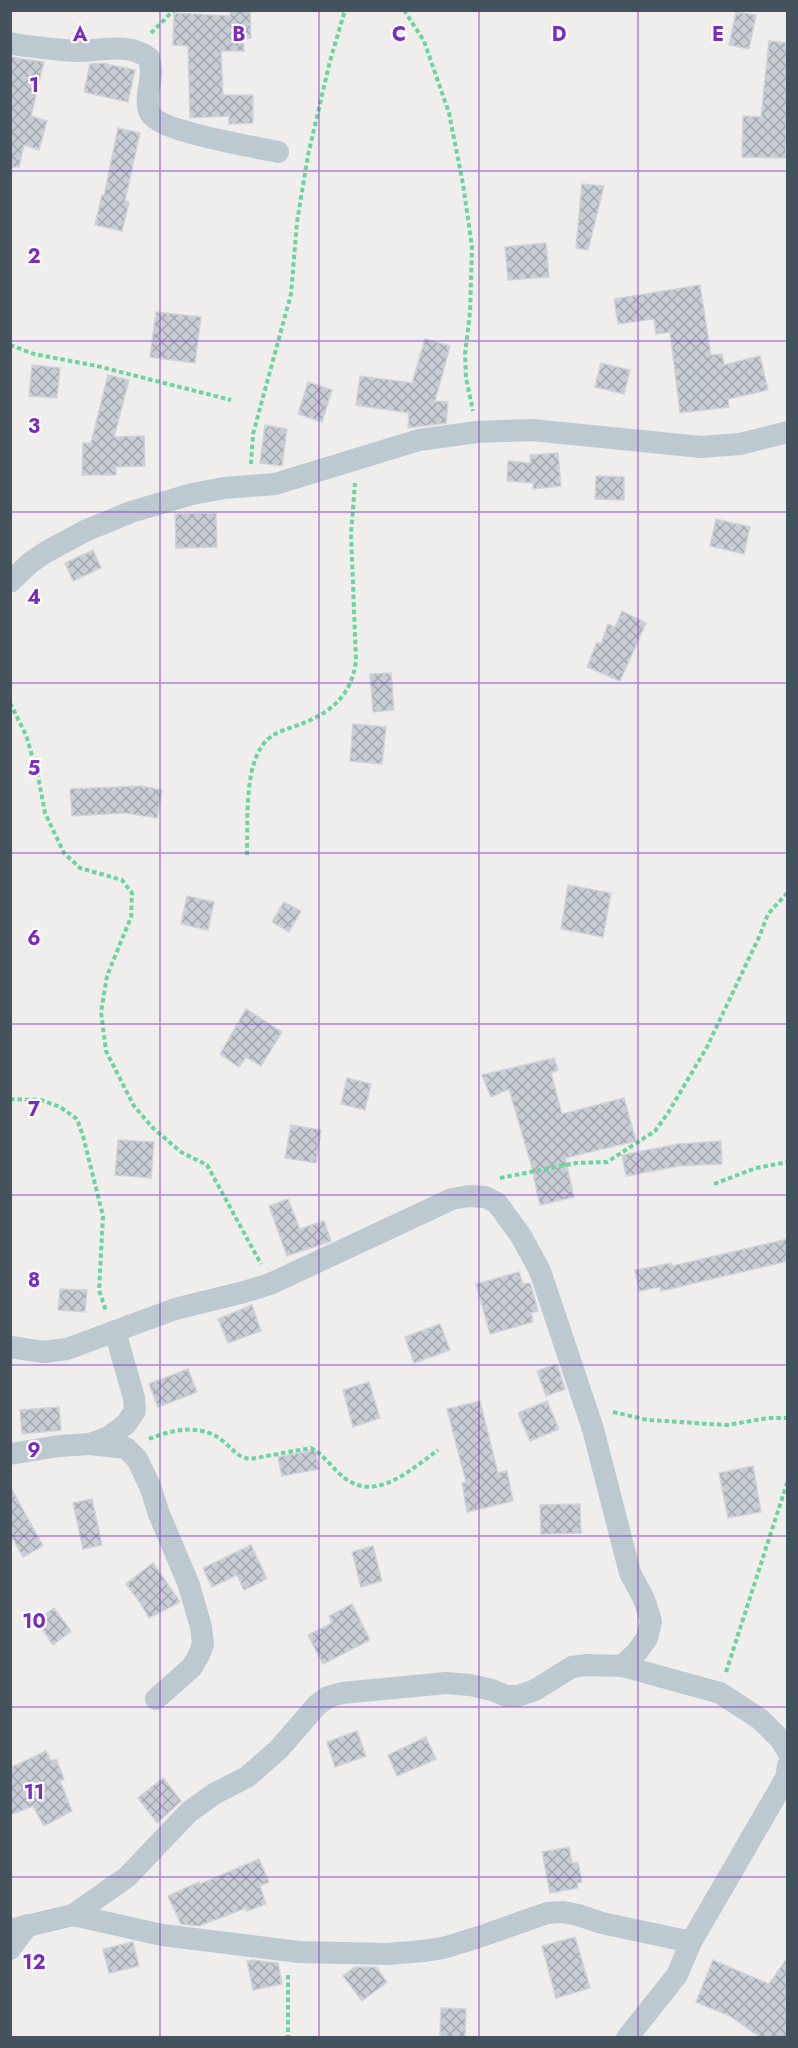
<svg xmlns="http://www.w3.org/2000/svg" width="798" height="2048" font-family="Jost,sans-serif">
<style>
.building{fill:url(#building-cross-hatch);stroke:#d0d3da;stroke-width:1.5}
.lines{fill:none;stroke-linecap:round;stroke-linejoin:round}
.path{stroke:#6ad59c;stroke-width:4;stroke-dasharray:4.5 3;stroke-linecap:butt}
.street{stroke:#bcc9d1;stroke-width:22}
.grid{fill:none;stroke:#7b2cbf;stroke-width:1.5;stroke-opacity:0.55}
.grid-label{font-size:20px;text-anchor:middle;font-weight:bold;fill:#7b2cbf;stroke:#fff;stroke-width:4.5;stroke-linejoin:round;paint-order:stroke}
</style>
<defs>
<pattern id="building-cross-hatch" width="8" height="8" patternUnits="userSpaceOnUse" patternTransform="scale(1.5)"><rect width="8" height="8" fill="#c8ccd4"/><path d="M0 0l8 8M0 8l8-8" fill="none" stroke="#a4a8af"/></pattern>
</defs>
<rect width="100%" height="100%" fill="#f0eded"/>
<g class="building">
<polygon points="230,10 250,10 251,38 243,38 244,51 221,51 223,95 253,95 253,123 229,124 229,116 190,118 188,46 173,45 174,13 230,16"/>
<polygon points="736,12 756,15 749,49 729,45"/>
<polygon points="769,41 788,43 786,158 742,157 743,116 761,117"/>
<polygon points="10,57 44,62 31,116 47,121 39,150 24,145 19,167 10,167"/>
<polygon points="102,63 135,70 128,102 84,92 90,64"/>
<polygon points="118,128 140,133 125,201 129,202 122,231 95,225 102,195 104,196"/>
<polygon points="582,184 604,186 588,250 576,248"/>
<polygon points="546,243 549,277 508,280 505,247"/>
<polygon points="700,285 711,355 722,354 724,365 760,356 768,390 728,399 729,407 680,413 670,332 656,334 654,319 618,324 614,299"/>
<polygon points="156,312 201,317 195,363 150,357"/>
<polygon points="425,339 450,346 435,401 448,402 446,423 408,428 409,413 356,405 360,376 412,383"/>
<polygon points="601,363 630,370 624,394 595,387"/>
<polygon points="32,365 60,368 57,398 29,396"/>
<polygon points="108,375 129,380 114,437 144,436 145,466 116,467 116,475 82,475 83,443 91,443"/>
<polygon points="308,382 332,390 322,422 298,414"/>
<polygon points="265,425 287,429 282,466 260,463"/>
<polygon points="558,453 561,486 533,489 533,483 507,481 508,461 531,463 530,455"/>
<polygon points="596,476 624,477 624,500 595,499"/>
<polygon points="216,513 217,547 176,548 175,514"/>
<polygon points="716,519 750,527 744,554 710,546"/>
<polygon points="93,550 101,568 73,581 65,563"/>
<polygon points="622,611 646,623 620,681 587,667 597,642 601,644 608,624 615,627"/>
<polygon points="391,673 394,710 373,712 370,674"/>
<polygon points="353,724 386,727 382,764 350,761"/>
<polygon points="141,786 162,790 157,818 124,813 72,816 70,789"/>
<polygon points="568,885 611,893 603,937 561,929"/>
<polygon points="187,896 214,902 208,930 181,924"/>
<polygon points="284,902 301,911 289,932 272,922"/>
<polygon points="246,1009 282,1032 261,1066 246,1057 239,1067 220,1054"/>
<polygon points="554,1058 558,1070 551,1073 562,1114 624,1098 636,1141 565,1158 574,1197 540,1205 531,1164 509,1089 491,1097 482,1075"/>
<polygon points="347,1078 371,1084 365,1110 341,1104"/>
<polygon points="291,1125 321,1130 316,1163 285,1158"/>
<polygon points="118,1140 154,1142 151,1178 115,1175"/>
<polygon points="721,1141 722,1164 679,1166 626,1176 622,1155 678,1144"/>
<polygon points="288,1199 300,1229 324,1221 331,1241 287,1256 269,1206"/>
<polygon points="788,1239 788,1261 661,1291 660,1287 639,1291 635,1270 671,1263 672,1266"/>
<polygon points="519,1272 523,1284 530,1283 534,1296 538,1311 531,1313 533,1322 490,1334 476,1284"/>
<polygon points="60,1289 87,1290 85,1312 58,1310"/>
<polygon points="252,1305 261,1331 228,1343 218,1319"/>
<polygon points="440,1324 450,1350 414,1363 405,1337"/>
<polygon points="557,1364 565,1389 546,1396 537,1371"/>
<polygon points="188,1369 197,1392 158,1407 149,1384"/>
<polygon points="369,1382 380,1418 353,1427 343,1390"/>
<polygon points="480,1401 498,1473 507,1471 513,1501 467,1512 462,1483 466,1482 447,1409"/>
<polygon points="547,1401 559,1429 530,1441 518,1413"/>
<polygon points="59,1407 61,1430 22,1434 20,1410"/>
<polygon points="315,1450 319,1469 282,1476 278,1457"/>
<polygon points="753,1466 761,1512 728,1518 719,1473"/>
<polygon points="10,1486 43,1546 23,1557 10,1534"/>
<polygon points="92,1499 102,1545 83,1549 73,1503"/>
<polygon points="580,1504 581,1533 541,1534 540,1505"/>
<polygon points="251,1545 267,1579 244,1590 237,1575 212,1587 203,1568"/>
<polygon points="373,1546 382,1581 361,1587 352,1552"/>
<polygon points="153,1563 180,1602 149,1618 141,1604 126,1584"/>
<polygon points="352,1604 370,1640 323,1664 308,1635 332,1623 329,1616"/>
<polygon points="54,1608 71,1631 53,1645 36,1620"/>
<polygon points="357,1731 366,1756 335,1767 327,1742"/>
<polygon points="426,1737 436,1759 397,1776 388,1755"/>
<polygon points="46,1751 51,1761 56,1759 64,1779 60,1781 72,1811 44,1826 33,1806 10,1815 10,1768"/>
<polygon points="163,1778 181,1801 157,1823 138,1798"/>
<polygon points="569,1847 572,1863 578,1862 582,1882 577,1883 578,1888 550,1893 542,1852"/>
<polygon points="259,1859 269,1882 260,1886 266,1904 247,1911 246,1908 199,1926 181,1924 168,1896 199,1882 200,1884"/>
<polygon points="575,1937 590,1988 556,1998 542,1946"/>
<polygon points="133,1942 139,1966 109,1973 103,1949"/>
<polygon points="788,1957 788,2037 760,2037 730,2016 696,2002 713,1960 769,1984"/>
<polygon points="252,1960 278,1963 282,1984 253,1990 247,1961"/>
<polygon points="355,1967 376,1967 387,1982 362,2001 343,1976"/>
<polygon points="441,2008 466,2009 465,2037 440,2037"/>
</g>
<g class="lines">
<g class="path">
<polyline points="404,10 424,41 449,113 463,184 472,247 470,312 465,354 466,378 473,411"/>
<polyline points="151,33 174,10"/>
<polyline points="10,345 34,354 97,366 231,400"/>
<polyline points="251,464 253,434 291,294 297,222 308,155 330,61 345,10"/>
<polyline points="10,703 26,735 38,776 45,813 64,853 80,868 122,880 132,893 131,917 107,976 101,1012 106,1051 134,1106 153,1128 181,1152 207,1165 261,1264"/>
<path d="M247,855c1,-31 -3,-83 15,-109 7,-11 19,-15 31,-19 34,-12 58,-28 63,-66l-5,-127 4,-51"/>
<polyline points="10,1099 41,1100 60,1107 77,1119 83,1136 103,1216 99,1290 106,1311"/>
<polyline points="500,1178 576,1163 607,1162 655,1131 668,1113 707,1047 760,935 768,914 788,892"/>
<polyline points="714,1184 756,1168 788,1162"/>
<polyline points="613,1412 648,1420 727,1425 768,1418 788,1418"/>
<path d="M149,1439c24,-10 54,-16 75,3 10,8 13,15 26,17l61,-11c14,7 22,22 35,31 31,23 67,-11 92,-29"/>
<polyline points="726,1672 788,1480"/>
<polyline points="288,1975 288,2038"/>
</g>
<g class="street">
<path d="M10,43l9,2c19,2 38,5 57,6 26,0 51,-9 73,7 1,4 2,9 2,14 0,13 -7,28 -1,41 8,18 105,34 128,39"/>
<polyline points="10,582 30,563 46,552 85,531 131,512 192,494 224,488 275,484 419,440 477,432 532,430 701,447 740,444 788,432"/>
<polyline points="10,1347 44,1352 67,1349 175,1309 244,1292 270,1284 452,1199 469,1196 485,1197 497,1203 521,1236 540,1271 593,1429 630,1573 644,1599 651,1621 647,1638 637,1652 622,1666"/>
<polyline points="90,1444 126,1448 137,1459 150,1486 159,1514 189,1585 201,1627 203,1644 199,1655 192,1667 156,1699"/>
<polyline points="10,1454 59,1446 90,1444 109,1437 126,1424 135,1411 134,1398 115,1331"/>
<polyline points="73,1915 162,1935 299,1952 387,1954 423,1951 443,1948 479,1937 547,1913 563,1912 578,1915 602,1923 691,1942"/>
<polyline points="10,1930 73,1915 127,1877 189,1812 214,1794 247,1777 279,1749 317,1705 328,1697 342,1693 446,1683 470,1685 492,1690 506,1696 518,1696 535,1690 572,1667 587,1665 622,1666 720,1693 760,1719 781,1740 788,1752"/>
<polyline points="10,1949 28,1925"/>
<polyline points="627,2038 677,1975 691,1942 786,1778 788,1766"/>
</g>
</g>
<path class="grid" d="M160,10v2028M319,10v2028M479,10v2028M638,10v2028M10,171h778M10,341h778M10,512h778M10,683h778M10,853h778M10,1024h778M10,1195h778M10,1365h778M10,1536h778M10,1707h778M10,1877h778"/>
<g class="grid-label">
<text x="80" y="41">A</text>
<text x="239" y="41">B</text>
<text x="399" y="41">C</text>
<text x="559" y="41">D</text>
<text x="718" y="41">E</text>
<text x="34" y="92">1</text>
<text x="34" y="263">2</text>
<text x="34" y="433">3</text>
<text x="34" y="604">4</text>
<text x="34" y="775">5</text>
<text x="34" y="945">6</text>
<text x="34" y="1116">7</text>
<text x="34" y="1287">8</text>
<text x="34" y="1457">9</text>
<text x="34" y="1628">10</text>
<text x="34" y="1799">11</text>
<text x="34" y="1969">12</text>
</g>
<rect width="798" height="2048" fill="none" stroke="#43525d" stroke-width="24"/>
</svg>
